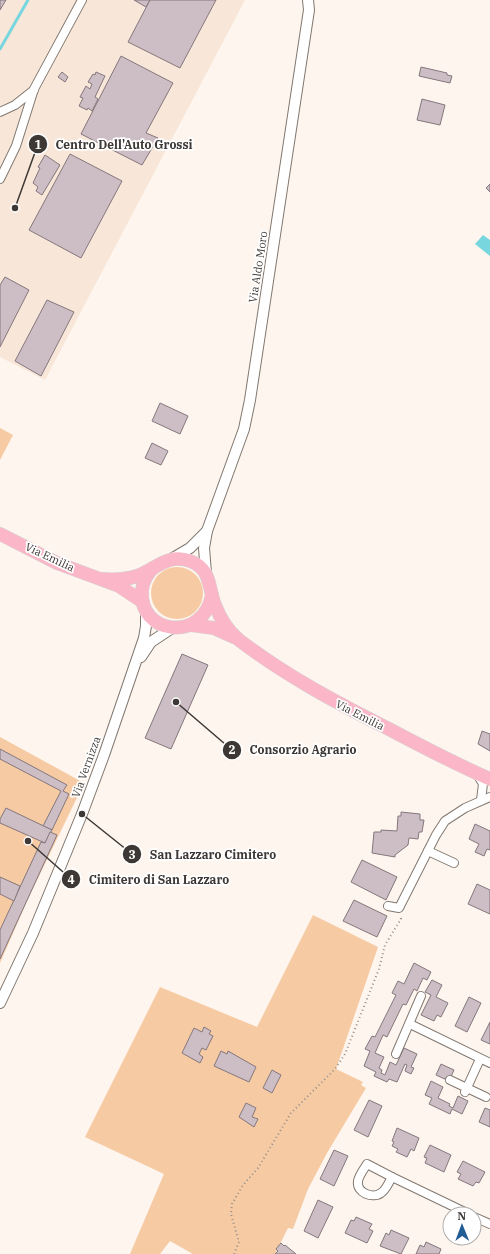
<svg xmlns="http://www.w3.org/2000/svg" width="490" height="1254" font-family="'IBM Plex Serif',serif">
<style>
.built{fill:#f8e7d8}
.green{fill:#f6caa3}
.water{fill:#77d6de}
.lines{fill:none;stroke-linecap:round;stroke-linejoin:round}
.stream{stroke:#77d6de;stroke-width:3}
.building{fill:#ccbec4;stroke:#84777d}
.minor-casing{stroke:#817870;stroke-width:10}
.tertiary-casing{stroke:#817870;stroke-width:12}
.primary-casing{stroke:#d4d3d3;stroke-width:14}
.path{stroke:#968f8a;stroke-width:2;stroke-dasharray:1 3;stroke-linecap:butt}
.minor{stroke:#fff;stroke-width:8}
.tertiary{stroke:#fff;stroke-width:10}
.primary{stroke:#fbb7c8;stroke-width:13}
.labels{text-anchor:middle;stroke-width:3.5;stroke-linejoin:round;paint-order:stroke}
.street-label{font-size:11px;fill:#3d3835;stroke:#fff}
.leader{fill:none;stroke:#3d3835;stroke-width:1.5}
.callout-dot{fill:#3d3835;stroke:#fff;stroke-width:1.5}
.mark-label{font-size:12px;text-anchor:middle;font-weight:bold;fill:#fff}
.callout-label{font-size:12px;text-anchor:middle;font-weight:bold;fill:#3d3835;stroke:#fff;stroke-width:3.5;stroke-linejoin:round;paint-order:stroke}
</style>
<rect width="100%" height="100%" fill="#fef5ee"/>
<polygon class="built" points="0,0 245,0 45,380 0,357"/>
<g class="green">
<polygon points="0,428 13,435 0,460"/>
<circle cx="177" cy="593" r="26"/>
<polygon points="0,737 84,783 28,899 0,963"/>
<polygon points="313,915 378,947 336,1069 363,1082 361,1085 366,1088 327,1153 308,1189 293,1229 288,1228 275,1254 193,1254 170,1241 160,1254 130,1254 164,1174 85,1137 160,987 257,1027"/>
</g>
<polygon class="water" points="483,235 490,240 490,256 475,244"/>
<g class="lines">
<polyline class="stream" points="0,49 28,0"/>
</g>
<g class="building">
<polygon points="0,0 6,0 0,10"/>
<polygon points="134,0 150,0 146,7"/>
<polygon points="150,0 216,0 180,68 128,42"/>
<polygon points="121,56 173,83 146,133 158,138 142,165 81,134"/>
<polygon points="421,67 447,73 447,75 452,76 450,83 419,76"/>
<polygon points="62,72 68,77 65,82 58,77"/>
<polygon points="96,72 105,76 95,97 98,99 92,111 88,108 87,110 79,106 83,98 80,97 86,86 90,89 92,84 88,82 93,74 95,75"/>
<polygon points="422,99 445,105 440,125 417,120"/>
<polygon points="70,154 122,181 81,258 29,230"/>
<polygon points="45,155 60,165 42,195 36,191 38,187 33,183 40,168 38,167"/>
<polygon points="490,184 490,192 486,188"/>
<polygon points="5,277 29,290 0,347 0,285"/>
<polygon points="47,300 74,312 41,376 15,361"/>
<polygon points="160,403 188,416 180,434 152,421"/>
<polygon points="152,443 168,451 161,465 145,458"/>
<polygon points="182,654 208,665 171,749 145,738"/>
<polygon points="482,731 490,734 490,751 478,744"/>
<polygon points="0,749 67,785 63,791 69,794 52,830 43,826 61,791 0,759"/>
<polygon points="6,808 52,830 45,843 0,823 0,819"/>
<polygon points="401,812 420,814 420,820 424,820 422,832 419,832 418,839 409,838 408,845 395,855 395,857 372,853 374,832 381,832 381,830 397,831 398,816 401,816"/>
<polygon points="475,824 490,831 490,850 487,849 484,856 475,852 479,844 469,839"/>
<polygon points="50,832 57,835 0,959 0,930 41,842 45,843"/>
<polygon points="362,860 397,877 386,900 351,882"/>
<polygon points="0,877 20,886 14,901 0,894"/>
<polygon points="477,884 490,890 490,914 468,904"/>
<polygon points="354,900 387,916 377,937 343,921"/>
<polygon points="414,963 431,972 427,980 423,978 417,991 414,989 406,1005 403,1004 387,1037 383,1035 375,1053 384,1057 379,1068 382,1070 381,1073 385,1075 390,1062 396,1065 404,1048 417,1054 411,1067 414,1068 411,1074 405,1071 407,1065 405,1064 397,1082 389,1079 387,1082 374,1076 376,1072 364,1066 370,1051 365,1049 372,1036 375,1037 396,995 392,993 398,981 404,984"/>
<polygon points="432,980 442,985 436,997 448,1003 441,1017 437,1015 434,1021 421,1015 431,995 425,992"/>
<polygon points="469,997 481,1003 467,1032 455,1026"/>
<polygon points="490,1022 490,1044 481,1040"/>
<polygon points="204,1027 211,1031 209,1034 213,1036 206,1050 202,1048 199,1054 203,1057 200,1063 182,1053 194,1028 202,1032"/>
<polygon points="221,1051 227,1054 228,1051 256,1067 249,1082 214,1066"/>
<polygon points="441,1064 454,1070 449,1081 436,1075"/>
<polygon points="272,1070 281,1075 272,1093 263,1088"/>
<polygon points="431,1081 443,1087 438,1098 450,1104 449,1106 453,1108 458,1096 468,1101 462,1114 452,1109 450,1114 429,1104 432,1098 425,1095"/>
<polygon points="369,1100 382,1106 368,1137 354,1130"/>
<polygon points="246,1103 256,1108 252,1117 258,1119 254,1127 239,1117"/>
<polygon points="485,1108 490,1110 490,1127 479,1122"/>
<polygon points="397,1128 419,1138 414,1151 411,1149 407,1157 396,1152 398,1149 392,1146 394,1142 392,1141"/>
<polygon points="430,1145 451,1155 444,1172 425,1163 427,1158 424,1157"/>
<polygon points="334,1150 348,1156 334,1186 320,1179"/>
<polygon points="463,1161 485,1172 479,1183 476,1182 473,1186 458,1179 461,1174 457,1172"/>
<polygon points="318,1200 333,1207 318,1238 304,1231"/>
<polygon points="356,1217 372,1224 369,1229 373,1231 367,1243 345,1233 351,1220 354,1221"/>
<polygon points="391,1230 409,1238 401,1254 380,1246 386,1233 389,1235"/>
<polygon points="426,1242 441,1249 439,1254 416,1254 420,1245 424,1247"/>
<polygon points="281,1243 284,1246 285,1245 296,1254 275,1254 278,1251 276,1249"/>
</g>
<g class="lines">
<g class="minor-casing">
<g id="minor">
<polyline points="0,112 15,105 34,90"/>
<polyline points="0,179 16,146 34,89 82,0"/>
<polyline points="477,774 483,784 481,800"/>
<polyline points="428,851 454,863"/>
<polyline points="388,906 399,908 436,835 445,821 465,808 490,797"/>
<polyline points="410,1024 490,1063"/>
<polyline points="396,1054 421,996"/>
<polyline points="450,1080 486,1097"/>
<polyline points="465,1092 480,1059"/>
<path d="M367,1164l25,13c-3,5 -6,13 -11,16 -8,6 -25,0 -23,-12 1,-6 6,-12 9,-17z"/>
<polyline points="392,1177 469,1214"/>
<polyline points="474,1217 490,1224"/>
</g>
</g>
<g class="tertiary-casing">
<g id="tertiary">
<polyline points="173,558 190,548 207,531"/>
<polyline points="206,573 204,548 207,531 244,429 250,400 309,10 308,0"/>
<polyline points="141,657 151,642 172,628"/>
<polyline points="0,1003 33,933 82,814 104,755 144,638 146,626 146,610"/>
</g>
</g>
<g class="primary-casing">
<g id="primary">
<polyline points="0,534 57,563 119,586 143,602"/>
<path d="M153,568c-6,6 -10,14 -11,22 -4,45 61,53 70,5"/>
<path d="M101,579c12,1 24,1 36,-3 19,-7 31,-23 53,-15 22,8 18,27 25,44 5,13 13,26 24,35 46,35 96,62 148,88 34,18 68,36 103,51"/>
<polyline points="191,625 214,628 234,637"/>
</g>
</g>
<polyline class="path" points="234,1254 239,1242 231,1214 232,1204 243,1185 258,1168 291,1113 335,1069 345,1054 379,969 385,945 401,919 400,916"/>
<use href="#minor" class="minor"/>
<use href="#tertiary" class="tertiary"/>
<use href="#primary" class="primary"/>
</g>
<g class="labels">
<g class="street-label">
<text transform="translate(258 267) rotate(-81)" y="4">Via Aldo Moro</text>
<text transform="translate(50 557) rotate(25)" y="4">Via Emilia</text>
<text transform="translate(360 715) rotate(27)" y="4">Via Emilia</text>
<text transform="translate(86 767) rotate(-70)" y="4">Via Vernizza</text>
</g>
</g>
<path class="leader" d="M15 208L38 144M176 702L232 750M82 814L132 854M28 841L71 879"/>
<g class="callout-dot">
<circle cx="15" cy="208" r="4"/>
<circle cx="176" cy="702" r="4"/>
<circle cx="82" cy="814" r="4"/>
<circle cx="28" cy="841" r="4"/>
<circle cx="38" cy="144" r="10"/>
<circle cx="232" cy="750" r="10"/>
<circle cx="132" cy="854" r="10"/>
<circle cx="71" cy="879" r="10"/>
</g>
<g class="mark-label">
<text x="38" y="149">1</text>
<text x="232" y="754">2</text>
<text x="132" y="859">3</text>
<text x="71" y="884">4</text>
</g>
<g class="callout-label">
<text x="124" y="149">Centro Dell'Auto Grossi</text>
<text x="303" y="754">Consorzio Agrario</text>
<text x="213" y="859">San Lazzaro Cimitero</text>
<text x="159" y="884">Cimitero di San Lazzaro</text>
</g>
<g transform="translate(462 1226) rotate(359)"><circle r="19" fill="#ffffff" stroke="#b1afae"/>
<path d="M0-3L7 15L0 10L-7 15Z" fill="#225c94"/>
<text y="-6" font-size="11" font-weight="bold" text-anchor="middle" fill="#3d3835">N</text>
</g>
</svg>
